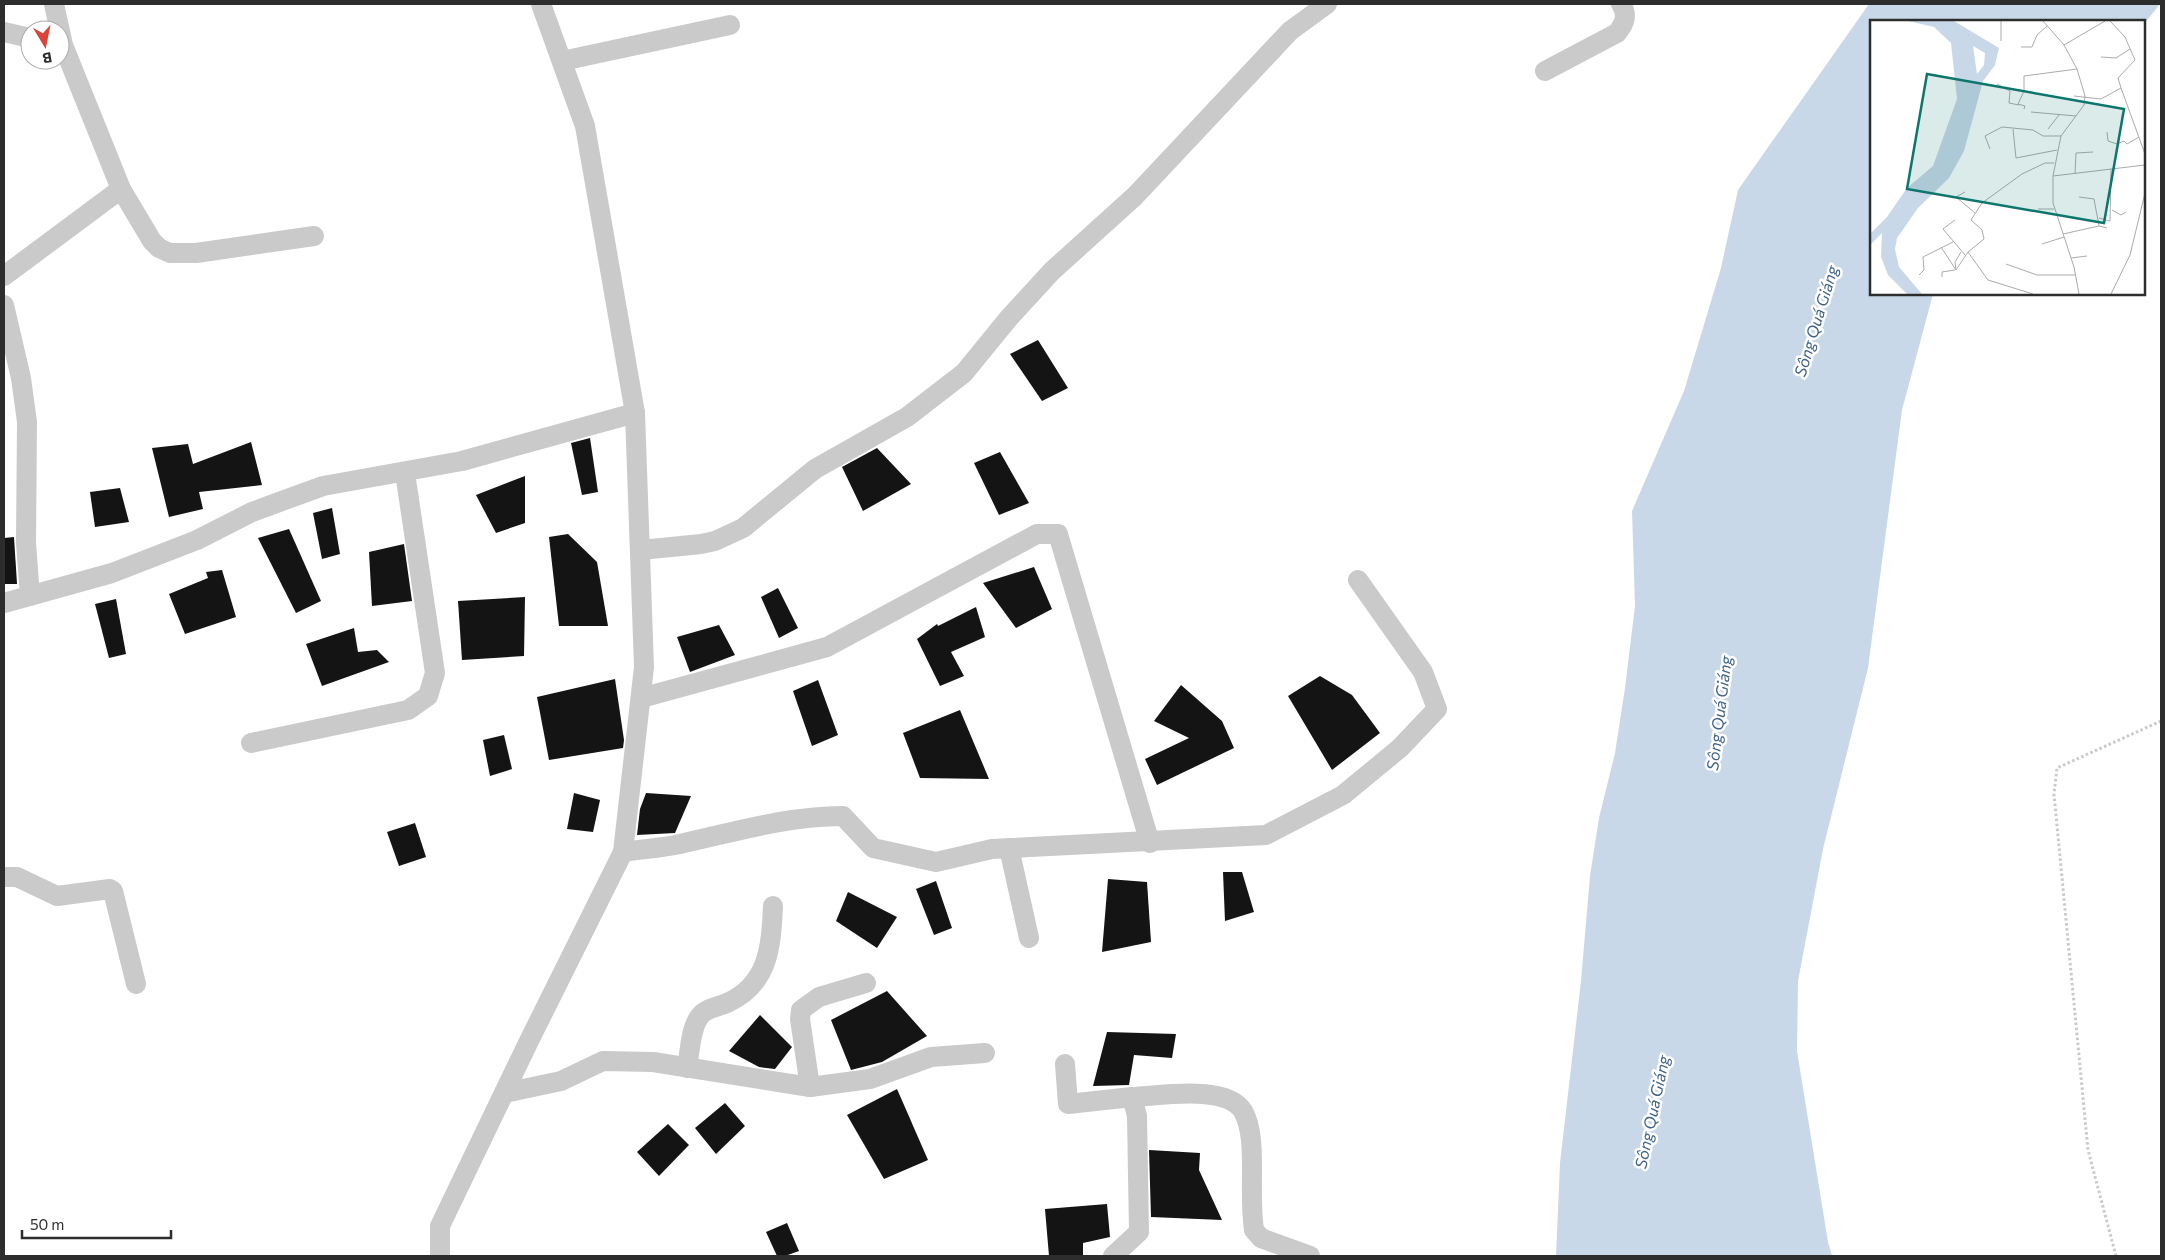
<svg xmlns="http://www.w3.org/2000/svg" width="2165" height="1260" font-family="Commissioner,sans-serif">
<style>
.water{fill:#c9d8e9}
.building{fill:#141414}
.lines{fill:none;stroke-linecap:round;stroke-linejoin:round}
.path{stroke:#cacaca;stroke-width:3;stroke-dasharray:2.5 2.5;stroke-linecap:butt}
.minor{stroke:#cacaca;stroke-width:20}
.labels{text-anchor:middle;stroke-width:5;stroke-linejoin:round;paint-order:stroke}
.water-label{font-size:16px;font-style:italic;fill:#40638a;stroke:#fff}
.inset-road{fill:none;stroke:#ababab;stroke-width:1}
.view{fill:#0f766e;fill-opacity:0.15;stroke:#0f766e;stroke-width:2.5}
.inset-edge{fill:none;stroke:#2d2d2d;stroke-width:2.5}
</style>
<rect width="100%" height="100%" fill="#fff"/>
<polygon class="water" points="1869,4 2160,4 2144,24 2144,21 1871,21 1871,294 1933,294 1902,410 1868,668 1823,849 1798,981 1797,1051 1828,1242 1832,1256 1556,1256 1560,1163 1581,981 1590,876 1599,818 1615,753 1625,688 1635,606 1632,511 1684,391 1721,268 1738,190"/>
<g class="building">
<polygon points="1038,340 1068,388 1042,401 1010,354"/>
<polygon points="590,438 598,492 582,495 571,443"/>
<polygon points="251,442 262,485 199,492 203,509 169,517 152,448 188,444 193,464"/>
<polygon points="877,448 911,484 863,511 842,467"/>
<polygon points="1000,452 1029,503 999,515 974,463"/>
<polygon points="525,476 525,523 496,533 476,495"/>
<polygon points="120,488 129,522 95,527 90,492"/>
<polygon points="332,508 340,554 322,559 313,513"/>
<polygon points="289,529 321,601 296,613 258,538"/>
<polygon points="568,534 597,562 608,626 559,626 549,537"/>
<polygon points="14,537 17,584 4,584 4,538"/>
<polygon points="404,544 412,601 372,606 369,552"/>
<polygon points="1034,567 1052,609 1016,628 983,583"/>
<polygon points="222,570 236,617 185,634 169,594 208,578 206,572"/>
<polygon points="778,588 798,628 779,638 761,597"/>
<polygon points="525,597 524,656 462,660 458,601"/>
<polygon points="116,599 126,654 109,658 95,604"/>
<polygon points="976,607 985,637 951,652 964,676 940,686 917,639 937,624 938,626"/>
<polygon points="719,625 735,655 690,672 677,637"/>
<polygon points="354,628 358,652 377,650 389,662 322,686 306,644"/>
<polygon points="1320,676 1352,695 1380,733 1332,770 1288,696"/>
<polygon points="615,679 624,740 623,748 549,760 537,697"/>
<polygon points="818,680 838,735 812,746 793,691"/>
<polygon points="1181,685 1222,721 1234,748 1157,785 1145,759 1189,738 1154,721"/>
<polygon points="960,710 989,779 920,778 903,733"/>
<polygon points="504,735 512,769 490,776 483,740"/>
<polygon points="574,793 600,800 593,832 567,829"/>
<polygon points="646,793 691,796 675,833 637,835 640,809"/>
<polygon points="415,823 426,857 399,866 387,832"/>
<polygon points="1223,872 1242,872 1254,912 1225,921"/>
<polygon points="1108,879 1147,882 1151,942 1102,952"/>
<polygon points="936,881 952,928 934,935 916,889"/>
<polygon points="848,892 897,917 877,948 836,921"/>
<polygon points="887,991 927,1036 882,1062 851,1070 831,1020"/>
<polygon points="760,1015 792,1047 775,1069 759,1067 729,1051"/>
<polygon points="1107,1032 1176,1034 1172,1058 1134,1055 1129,1085 1093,1086"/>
<polygon points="897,1089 928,1160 884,1179 847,1115"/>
<polygon points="725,1103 745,1126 716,1154 695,1128"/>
<polygon points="668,1124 689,1145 659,1176 637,1152"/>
<polygon points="1149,1150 1200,1153 1199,1170 1222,1220 1151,1217"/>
<polygon points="1107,1204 1110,1237 1083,1243 1083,1256 1049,1256 1045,1209"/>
<polygon points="787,1223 799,1251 785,1256 777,1256 766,1232"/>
</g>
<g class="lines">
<polyline class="path" points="2116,1256 2088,1150 2054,794 2057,768 2161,721"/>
<g class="minor">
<polyline points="54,4 63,45 121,189 152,241 159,248 170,253 196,253 314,236"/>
<polyline points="4,32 30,38"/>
<polyline points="562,61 730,25"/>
<path d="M1545,71l72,-38c8,-10 11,-18 4,-29"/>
<polyline points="4,276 121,189"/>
<polyline points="4,305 21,378 27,422 26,543 30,596"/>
<polyline points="641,550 701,544 715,541 743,528 815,469 907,417 964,373 1008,319 1052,271 1135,196 1290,31 1327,4"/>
<polyline points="4,603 112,573 197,540 252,512 323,486 462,461 635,413"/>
<polyline points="641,698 827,647 1037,534 1058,534 1150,843"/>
<polyline points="251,743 408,710 428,696 435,673 405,473"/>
<polyline points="1009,848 1029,938"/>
<path d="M623,852c19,-3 39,-4 57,-8 54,-12 108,-28 163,-28l30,32 63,14 56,-13 274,-14 77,-40 57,-47 37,-39 -14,-37 -65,-92"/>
<polyline points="4,877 17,877 57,896 110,889 113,891 136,984"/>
<polyline points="1065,1064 1068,1104 1132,1097 1137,1116 1139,1232 1113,1256"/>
<path d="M687,1068c3,-15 3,-40 13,-52 6,-8 18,-9 27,-13 42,-19 44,-56 46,-97"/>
<polyline points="810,1087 800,1019 801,1010 819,997 866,983"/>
<polyline points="504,1093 561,1081 603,1061 653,1062 810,1087 870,1079 931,1057 985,1053"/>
<path d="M1132,1097c27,-1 94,-13 111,14 9,16 9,40 9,57 0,21 -1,42 2,62l7,8 49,18"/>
<polyline points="440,1256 440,1226 528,1043 623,852 644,667 635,413 585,126 541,4"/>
</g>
</g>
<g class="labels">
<g class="water-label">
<text transform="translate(1816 321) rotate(-73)" y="6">Sông Quá Giáng</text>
<text transform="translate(1719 713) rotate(-83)" y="6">Sông Quá Giáng</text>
<text transform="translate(1652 1112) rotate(-78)" y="6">Sông Quá Giáng</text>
</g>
</g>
<g transform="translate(1870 20)">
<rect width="275" height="275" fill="#fff"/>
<path d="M38,1h46l45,27 -4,17 -12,16 -19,70 -15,27 -31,30 -21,30 -2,11 4,18 23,27h-15l-19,-19 -7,-18 1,-24 -12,12v-11l17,-17 20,-29 26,-22 24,-67 -6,-56 -17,-16zM103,26l12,7 -1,12 -7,9z" fill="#c9d8e9" fill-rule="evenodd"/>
<path class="inset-road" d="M173,1l21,24M131,21v-20M151,27h11l5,-12 10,-9M231,37l15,1 14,-9M207,49l8,27 -1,9 -23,31 -8,40v27l21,64 5,27M127,64l13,7 -1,12 10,2M251,68l24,66M204,76l27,3 20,-11 -3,-10 17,-18 -10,-23 -15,-16M154,89l1,-3 -7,-2 6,-13v-15l53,-7 -13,-24 41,-24M161,92l45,4M143,109l3,29 41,-8M178,109l11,-14M237,112l1,9 9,3 7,-3 3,3 12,-7M120,129l-5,-13 17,-9 31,3 10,6h18M205,154l1,-21 17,-1M183,156l92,-11M95,172l-9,5 19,16M209,177l15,2 5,27M168,189h16M242,190l9,5 5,-3M229,198l11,3 1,-52M85,200l-12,9 22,26M193,214l36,-8 8,2M172,224l22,-7M71,227l15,23 12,-18 16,-13 -2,-9 -11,-10 11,-17 40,-29 23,-11h9M98,232l20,28 45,14M201,238l16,-2M136,244l31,11h39M86,250l-1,-8 6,-10M49,255l5,-5 -1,-13 30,-15M72,257v-5l13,-2M241,274l19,-39 15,-62"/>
<path class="view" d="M57,54l197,35 -20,114 -197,-34z"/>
<rect width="275" height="275" class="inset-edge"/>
</g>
<rect width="2165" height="1260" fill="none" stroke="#2d2d2d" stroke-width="10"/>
<g transform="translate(45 45) rotate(170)"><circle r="24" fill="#ffffff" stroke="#ababab"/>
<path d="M0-4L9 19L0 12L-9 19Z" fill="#da4439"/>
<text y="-8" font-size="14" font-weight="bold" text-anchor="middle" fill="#2d2d2d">B</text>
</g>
<path d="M22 1230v8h149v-8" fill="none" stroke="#2d2d2d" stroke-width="2.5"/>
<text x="30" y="1230" font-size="15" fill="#2d2d2d" stroke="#ffffff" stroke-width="4" paint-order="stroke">50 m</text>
</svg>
